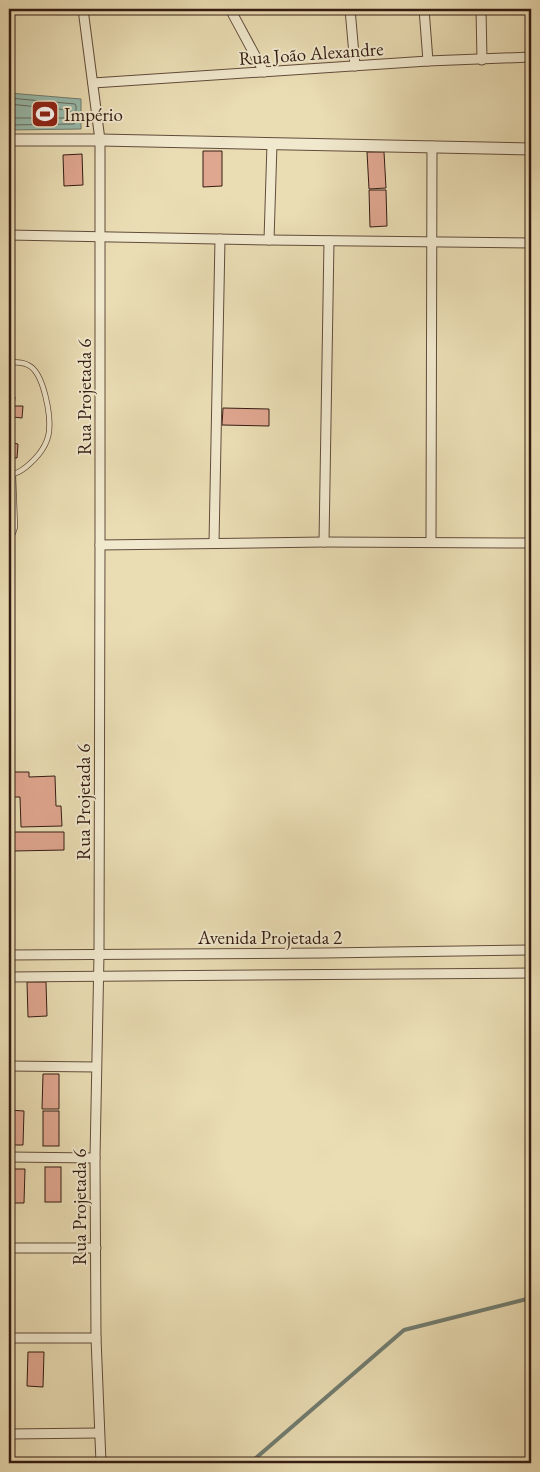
<svg xmlns="http://www.w3.org/2000/svg" width="540" height="1472" font-family="'EB Garamond',serif">
<style>
.water{fill:#98bcae;stroke:#707c70}
.lines{fill:none;stroke-linecap:round;stroke-linejoin:round}
.shore{stroke:#666c60;stroke-width:1}
.stream{stroke:#707c70;stroke-width:4}
.building{fill:#e0a790;stroke:#341c13}
.service-casing{stroke:#624c3b;stroke-width:6}
.minor-casing{stroke:#624c3b;stroke-width:11}
.tertiary-casing{stroke:#624c3b;stroke-width:13}
.service{stroke:#f1e9ce;stroke-width:4.5}
.minor{stroke:#f1e9ce;stroke-width:9}
.tertiary{stroke:#f1e9ce;stroke-width:11}
.labels{text-anchor:middle;stroke-width:4;stroke-linejoin:round;paint-order:stroke}
.street-label{font-size:19px;fill:#341c13;stroke:#f1e9ce}
.poi-label{font-size:19px;fill:#341c13;stroke:#f1e9ce;text-anchor:start}
</style>
<rect width="100%" height="100%" fill="#eaddb4"/>
<filter id="stains"><feTurbulence type="fractalNoise" baseFrequency=".004" numOctaves="4"/><feColorMatrix values="0 0 0 0 .2 0 0 0 0 .09 0 0 0 0 .02 0 0 0 .5 -.17"/></filter>
<radialGradient id="worn" r=".72"><stop offset=".6" stop-color="#630" stop-opacity="0"/><stop offset="1" stop-color="#630" stop-opacity=".3"/></radialGradient>
<polygon class="water" points="9,93 81,99 81,129 9,130"/>
<g class="lines">
<g class="shore">
<polyline points="9,98 75,104 76,106 76,122 74,124 9,125"/>
<polyline points="9,104 68,110 70,111 70,116 67,118 9,118"/>
</g>
<polyline class="stream" points="250,1463 404,1330 531,1298"/>
</g>
<g class="building">
<polygon points="203,151 222,151 222,186 203,187"/>
<polygon points="367,152 384,152 386,188 369,189"/>
<polygon points="82,154 83,185 64,186 63,155"/>
<polygon points="369,190 386,190 387,226 370,227"/>
<polygon points="9,397 15,397 14,406 23,406 22,418 13,417 12,443 18,444 17,458 9,457"/>
<polygon points="223,408 269,409 269,426 222,425"/>
<polygon points="10,772 29,772 29,777 55,776 56,806 61,806 62,826 21,827 20,797 11,797"/>
<polygon points="14,832 64,832 64,850 14,851"/>
<polygon points="27,982 46,982 47,1016 28,1017"/>
<polygon points="43,1074 59,1074 59,1109 42,1109"/>
<polygon points="9,1110 24,1111 23,1145 9,1145"/>
<rect x="43" y="1111" width="16" height="35"/>
<rect x="45" y="1167" width="16" height="35"/>
<polygon points="9,1169 25,1169 24,1203 9,1203"/>
<polygon points="28,1352 44,1352 43,1387 27,1386"/>
</g>
<g class="lines">
<g class="service-casing">
<g id="service">
<path d="M9,362c6,0 14,0 19,3 16,7 23,51 21,67 -2,15 -12,26 -23,35 -5,4 -11,8 -17,7"/>
<polyline points="9,536 13,533 15,527 13,474"/>
</g>
</g>
<g class="minor-casing">
<g id="minor">
<polyline points="83,9 100,140 100,545 99,954 95,1158 96,1338 101,1463"/>
<polyline points="230,9 264,72"/>
<polyline points="350,9 355,66"/>
<polyline points="424,9 428,61"/>
<polyline points="481,9 482,60"/>
<polyline points="93,83 428,61 531,57"/>
<polyline points="9,235 269,240 531,243"/>
<polyline points="269,240 272,144"/>
<polyline points="324,542 329,241"/>
<polyline points="431,542 432,146"/>
<polyline points="214,543 220,239"/>
<polyline points="100,545 324,542 531,543"/>
<polyline points="9,955 324,953 531,950"/>
<polyline points="9,977 531,973"/>
<polyline points="9,1066 96,1067"/>
<polyline points="9,1157 95,1158"/>
<polyline points="9,1248 96,1248"/>
<polyline points="9,1338 96,1338"/>
<polyline points="9,1434 99,1433"/>
</g>
</g>
<g class="tertiary-casing">
<polyline id="tertiary" points="9,140 100,140 531,149"/>
</g>
<use href="#service" class="service"/>
<use href="#minor" class="minor"/>
<use href="#tertiary" class="tertiary"/>
</g>
<defs>
<g id="stadium-square" transform="scale(1.4375)"><rect x="-9" y="-9" width="18" height="18" rx="4" fill="#8f2418" stroke="#f1e9ce"/><path d="M0-5a6.5 5 0 1 0 0 10a6.5 5 0 1 0 0-10ZM-3.5-1.8h7v3.6h-7Z" fill="#fff"/></g>
</defs>
<g fill-rule="evenodd">
<use href="#stadium-square" x="45" y="114"/>
</g>
<g class="labels">
<g class="street-label">
<text transform="translate(311 53) rotate(-4)" y="7">Rua João Alexandre</text>
<text transform="translate(84 397) rotate(-90)" y="7">Rua Projetada 6</text>
<text transform="translate(83 802) rotate(-90)" y="7">Rua Projetada 6</text>
<text x="270" y="944">Avenida Projetada 2</text>
<text transform="translate(79 1207) rotate(-90)" y="7">Rua Projetada 6</text>
</g>
<g class="poi-label">
<text x="64" y="121">Império</text>
</g>
</g>
<rect width="540" height="1472" fill="none" stroke="#eaddb4" stroke-width="30"/>
<rect x="10" y="10" width="520" height="1452" fill="none" stroke="#341c13" stroke-width="2.5"/>
<rect x="15" y="15" width="510" height="1442" fill="none" stroke="#341c13"/>
<rect width="100%" height="100%" filter="url(#stains)"/>
<rect width="100%" height="100%" fill="url(#worn)"/>
</svg>
